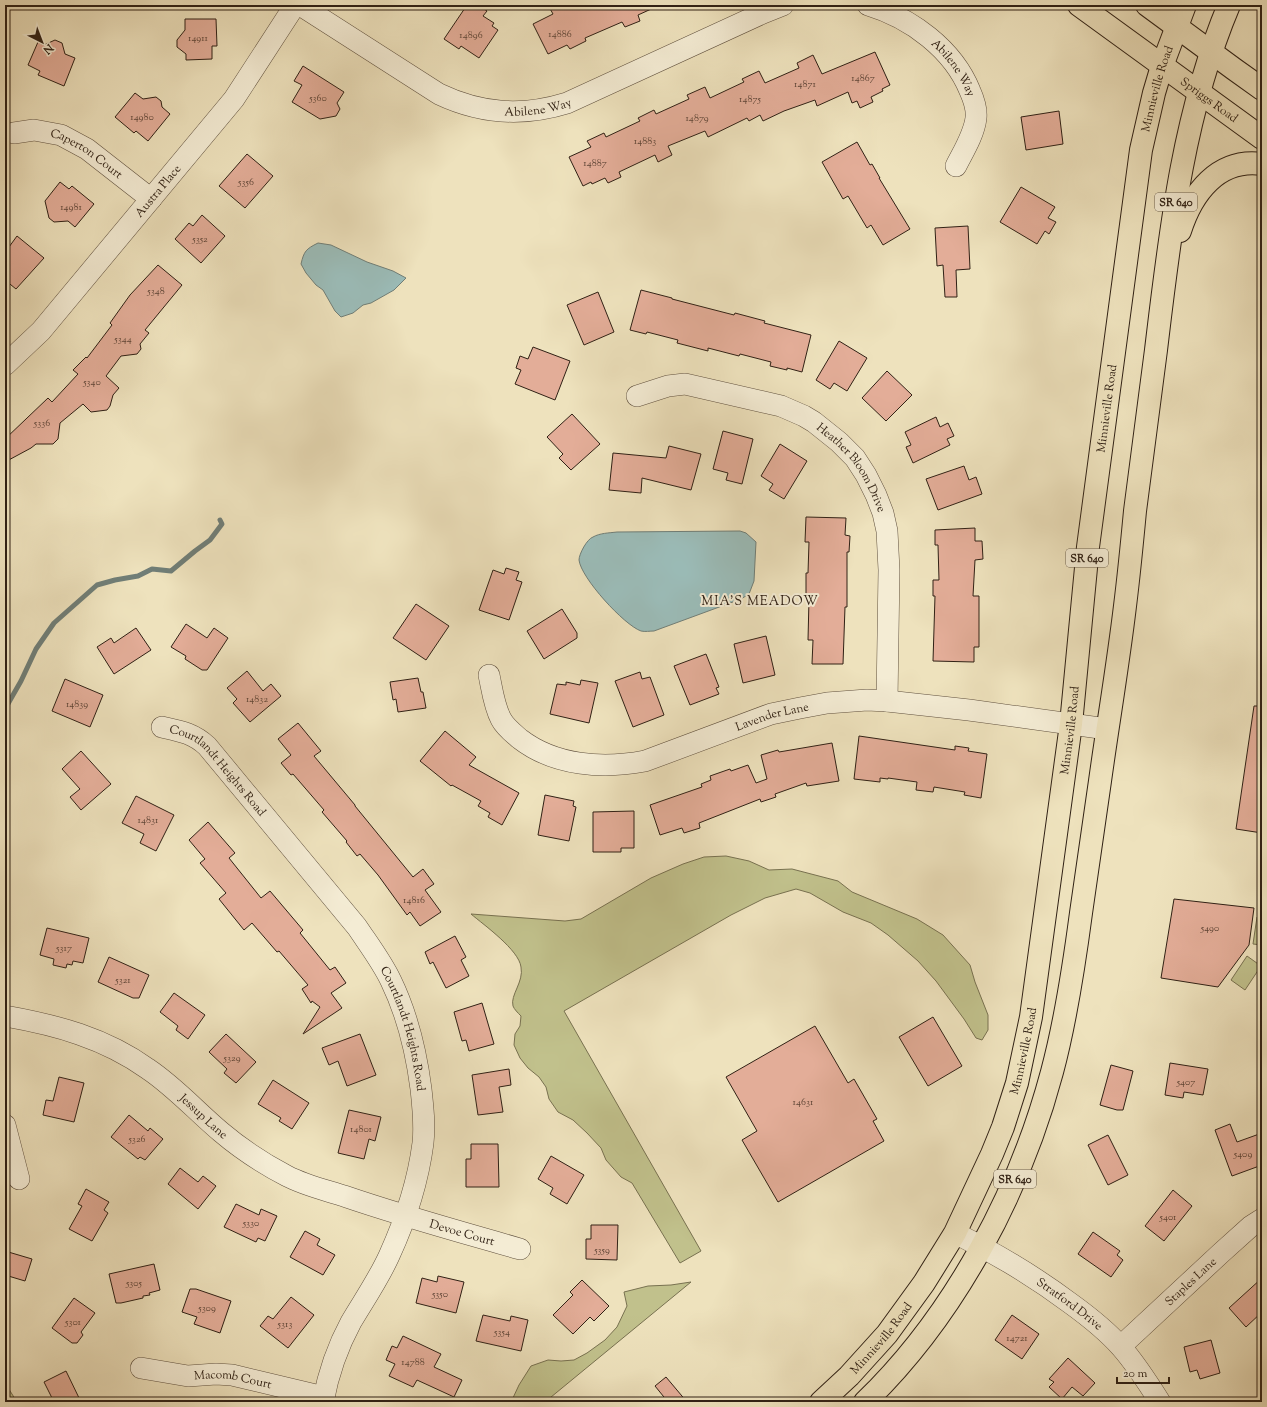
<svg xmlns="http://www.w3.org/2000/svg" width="1267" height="1407" font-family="'Sorts Mill Goudy',serif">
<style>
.green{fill:#c1c18c;stroke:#787150}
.water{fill:#9bbcb8;stroke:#707e77}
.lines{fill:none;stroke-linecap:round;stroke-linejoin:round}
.stream{stroke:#707e77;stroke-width:5}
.building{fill:#e3ad98;stroke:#302115}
.minor-casing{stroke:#60513f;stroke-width:22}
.major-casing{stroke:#302115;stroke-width:24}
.minor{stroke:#f4ecd4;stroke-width:21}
.major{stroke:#eee2bd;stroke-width:22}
.labels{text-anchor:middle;stroke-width:4;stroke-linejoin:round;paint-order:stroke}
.number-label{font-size:10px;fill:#5d4436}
.shield{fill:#f4ecd4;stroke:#6b5e4e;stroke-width:1}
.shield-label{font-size:11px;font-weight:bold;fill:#302115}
.street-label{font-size:12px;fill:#302115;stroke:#f4ecd4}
.neighbourhood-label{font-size:13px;letter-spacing:1px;fill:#302115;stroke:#f4ecd4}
</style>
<rect width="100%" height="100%" fill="#eee2bd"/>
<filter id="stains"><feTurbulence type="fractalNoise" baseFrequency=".005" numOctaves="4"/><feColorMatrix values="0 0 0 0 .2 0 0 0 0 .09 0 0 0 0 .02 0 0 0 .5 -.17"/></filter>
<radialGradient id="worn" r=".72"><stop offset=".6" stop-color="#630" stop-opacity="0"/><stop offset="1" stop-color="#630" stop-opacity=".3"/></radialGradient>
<g class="green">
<path d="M726,856l23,5 20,9 23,-1 46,12 14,11 65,27 26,16 27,30 5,17 13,33v15l-6,10 -6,-2 -12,-19 -28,-38 -18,-20 -30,-26 -17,-12 -28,-11 -33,-19 -14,-4 -31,9 -34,17 -167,96 137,240 -21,12 -48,-80 -11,-6 -15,-17 -5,-12 -14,-15 -14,-13 -15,-8 -9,-13 -3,-12 -7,-10 -11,-9 -8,-10 -6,-13 1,-11 5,-8 1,-10c-3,-3 -7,-7 -8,-10 -3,-11 11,-24 8,-39 -2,-17 -37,-42 -50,-53l94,7 16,-2 70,-41 32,-14 21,-7z"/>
<polygon points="1257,917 1262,917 1262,945 1253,944"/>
<polygon points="1247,956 1261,966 1245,990 1231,980"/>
<polygon points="691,1282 545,1402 508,1402 512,1400 519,1385 531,1366 548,1360 561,1361 574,1360 587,1353 605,1340 617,1327 627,1306 624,1292 648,1286 671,1285"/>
<polygon points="5,1383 17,1402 5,1402"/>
</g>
<g class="water">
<path d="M318,243l13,2 36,17 26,9 13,7 -12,12 -23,13 -8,2 -10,8 -12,4 -6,-6 -12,-21 -7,-5 -10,-12 -5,-9c3,-13 5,-15 17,-21z"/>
<path d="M740,531l6,2 10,9 -2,39 -5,13 -8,5 -87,32c-4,0 -9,1 -13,0 -17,-6 -60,-53 -62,-71 0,-6 8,-21 14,-23 7,-4 16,-4 24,-5z"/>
</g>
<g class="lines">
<polyline class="stream" points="5,709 21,681 36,649 54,623 97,585 115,580 138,576 152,569 171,571 195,551 210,540 222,524 220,520"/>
</g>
<g class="building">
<polygon points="467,5 478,5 487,11 483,16 494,23 492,26 498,30 479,58 461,46 459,49 444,39"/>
<polygon points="548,5 660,5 638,15 640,21 625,27 622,22 585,38 586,41 570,49 567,45 548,54 533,24 553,14"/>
<polygon points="185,19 216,19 217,46 212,46 212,59 186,60 186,54 177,47 177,40 185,30"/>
<polygon points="55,40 62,43 65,54 75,58 64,86 38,75 40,71 28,65 38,42 44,45"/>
<polygon points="875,52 890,85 882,89 883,91 871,97 873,102 860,108 857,101 852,103 848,92 817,106 815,100 784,111 763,121 760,115 749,121 747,118 708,137 705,131 668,146 672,155 658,162 655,155 619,172 621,177 608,183 605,178 592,184 591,182 583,186 569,157 591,147 587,141 604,133 606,137 640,121 638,118 654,110 656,114 689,99 687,95 705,87 710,98 744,82 742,79 759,71 765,83 799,68 797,63 813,55 822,74"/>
<polygon points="303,66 344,92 337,103 340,109 336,116 320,119 292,102 302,85 294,81"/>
<polygon points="135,93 143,99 156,97 161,101 162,107 170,114 148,141 136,131 134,133 115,117"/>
<polygon points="1059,111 1063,144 1026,150 1021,117"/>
<polygon points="857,142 870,165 872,164 880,178 879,178 910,229 883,245 871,225 867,228 848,196 843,199 822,162"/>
<polygon points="247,154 273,176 245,208 219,186"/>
<polygon points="60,182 69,189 72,186 94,204 75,227 68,221 54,222 49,218 45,201"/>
<polygon points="1021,187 1055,207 1048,218 1056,222 1049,234 1045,231 1037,244 1000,222"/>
<polygon points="202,215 225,236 201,263 175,239 189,223 193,226"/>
<polygon points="968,226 970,269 956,270 957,297 945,297 943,265 937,266 935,228"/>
<polygon points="17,236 44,258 16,289 5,280 5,246 9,247"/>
<polygon points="158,265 182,285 145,330 149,333 140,344 141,349 137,354 121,356 106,376 119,388 113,395 110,406 107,410 91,412 83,404 60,423 58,439 53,444 36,444 31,448 5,462 5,439 48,398 52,402 78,374 73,370 86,357 87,358 112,325 110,323 130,295"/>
<polygon points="641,290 672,298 672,299 734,315 735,313 765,321 764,323 811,335 802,372 787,368 787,370 770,366 771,362 740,354 739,356 708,348 708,351 677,343 678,340 647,332 646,334 630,330"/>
<polygon points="598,292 614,332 584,345 567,305"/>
<polygon points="839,341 867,358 847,391 834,383 830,389 816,380"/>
<polygon points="533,347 570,361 555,400 515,384 521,370 516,368 520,356 528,359"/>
<polygon points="887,371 912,395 886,421 862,398"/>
<polygon points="572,414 600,444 571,470 559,458 563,454 547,437"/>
<polygon points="936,417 940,427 948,423 954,436 947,439 950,445 913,463 906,447 911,445 905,432"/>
<polygon points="723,431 753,439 742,484 726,480 728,473 713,469"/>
<polygon points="780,444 807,461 784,499 769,490 773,484 761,476"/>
<polygon points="669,446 701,454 691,490 642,478 641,493 609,490 613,453 666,458"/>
<polygon points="964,466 969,480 976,477 982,494 938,510 926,479"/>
<polygon points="806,517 846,518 845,535 850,536 849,552 847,552 847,607 845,607 843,664 812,664 813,640 808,640 809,599 806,599 806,573 808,573 809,542 805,542"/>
<polygon points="975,528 975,541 982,541 983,559 975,560 973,596 979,596 979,647 974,647 974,662 933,661 935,596 933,596 933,580 939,580 938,545 935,545 935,530"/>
<polygon points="506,568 519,572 516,580 522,582 509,620 479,610 493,570 504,574"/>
<polygon points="416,604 449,626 426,660 393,638"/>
<polygon points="562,609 577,633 577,638 544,659 527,631"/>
<polygon points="186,624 207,638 214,628 228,638 207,670 202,670 185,659 186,656 171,647"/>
<polygon points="136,628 151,650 114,674 97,647 111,638 114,643"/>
<polygon points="766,636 775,675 743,683 734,644"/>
<polygon points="706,654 719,687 716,688 719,694 690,705 674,666"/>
<polygon points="247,671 263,691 271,684 281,696 250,722 233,703 237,699 227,688"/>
<polygon points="640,672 642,679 650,677 664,715 633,727 615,681"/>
<polygon points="418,678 421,692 423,692 426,708 398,712 396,699 393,700 390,682"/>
<polygon points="65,679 103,695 90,727 52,711"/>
<polygon points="581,680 598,683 589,723 550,714 557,684 566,685 566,682 580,685"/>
<polygon points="1254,706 1262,706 1262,833 1236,829"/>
<polygon points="298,723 321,751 314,756 355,805 355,806 413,877 423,869 434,884 425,890 441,912 420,926 410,912 407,915 378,875 360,854 357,856 346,842 347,841 322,812 324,810 293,774 291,775 281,763 291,755 278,739"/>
<polygon points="445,731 476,757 469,765 519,793 502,825 488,817 490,813 478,806 481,801 452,785 451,786 420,761"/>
<polygon points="859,736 955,750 955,746 969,748 968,751 987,754 981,798 964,795 965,792 934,787 933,792 916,790 917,782 888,778 888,779 880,778 880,782 854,779"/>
<polygon points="832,743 839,781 807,786 806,783 775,794 776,797 761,802 760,799 699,823 700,828 684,833 682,828 660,835 650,805 702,787 701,784 711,780 710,776 730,769 731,771 748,765 756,783 767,779 761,755 778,750 779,752"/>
<polygon points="81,751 111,784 81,810 70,797 80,789 62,769"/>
<polygon points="545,795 574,801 573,806 576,807 569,841 538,835"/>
<polygon points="136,796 174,815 156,851 140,843 144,834 122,823"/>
<polygon points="634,811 634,848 621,848 621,852 593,852 593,812"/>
<polygon points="208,822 235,853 229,858 261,898 270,891 303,930 300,933 330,970 335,967 346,983 331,993 342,1008 303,1034 320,1007 312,1001 311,1003 302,989 308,985 279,951 277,952 252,923 244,930 219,899 226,893 200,863 205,859 189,840"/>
<polygon points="1174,899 1254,908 1249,945 1218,987 1161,978"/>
<polygon points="47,928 89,938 83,963 73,961 72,965 67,964 66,968 53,965 54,959 40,955"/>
<polygon points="455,936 466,957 461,960 469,976 446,988 433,962 430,964 425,952"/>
<polygon points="109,957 149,975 139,998 133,998 98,982"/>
<polygon points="174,993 205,1015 188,1039 176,1030 178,1026 160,1012"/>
<polygon points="482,1003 494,1044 469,1051 466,1040 462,1041 454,1012"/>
<polygon points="933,1017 962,1066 928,1086 899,1037"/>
<polygon points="815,1026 848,1083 854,1079 877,1119 873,1121 884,1141 778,1202 742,1140 757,1131 726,1077"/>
<polygon points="226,1034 256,1062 236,1083 224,1073 227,1069 209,1052"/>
<polygon points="360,1034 376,1075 347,1086 338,1061 329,1065 322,1048"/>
<polygon points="1170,1063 1208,1069 1203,1095 1184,1092 1183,1098 1165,1095"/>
<polygon points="1111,1065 1133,1071 1123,1110 1117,1110 1100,1105"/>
<polygon points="509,1069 511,1085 499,1087 503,1112 478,1115 472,1075"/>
<polygon points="59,1077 84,1083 74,1122 43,1115 46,1100 53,1101"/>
<polygon points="273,1080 309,1103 292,1129 279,1121 281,1118 258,1104"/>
<polygon points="349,1110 381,1117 375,1141 369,1139 364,1159 338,1153"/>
<polygon points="129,1115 148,1131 150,1128 163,1139 145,1160 140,1157 138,1159 111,1137"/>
<polygon points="1230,1124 1237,1142 1262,1133 1262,1165 1232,1176 1215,1130"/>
<polygon points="1108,1135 1128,1175 1108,1185 1088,1145"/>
<polygon points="471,1144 498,1144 499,1187 466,1187 466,1159 471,1159"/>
<polygon points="551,1156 584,1175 567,1204 550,1194 553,1188 538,1179"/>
<polygon points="180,1168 198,1182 203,1176 216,1186 198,1209 168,1184"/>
<polygon points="86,1189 109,1202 104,1210 108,1213 92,1241 69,1229 82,1206 78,1204"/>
<polygon points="1173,1190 1192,1206 1164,1241 1145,1226"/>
<polygon points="236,1204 259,1215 261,1209 277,1216 265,1241 258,1238 256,1242 224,1227"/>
<polygon points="591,1225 618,1225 617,1260 586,1259 586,1239 591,1239"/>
<polygon points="305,1231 320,1239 317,1245 335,1255 323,1275 290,1257"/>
<polygon points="1093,1232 1120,1251 1117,1255 1123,1260 1111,1277 1078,1254"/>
<polygon points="5,1251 32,1259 25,1281 5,1275"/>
<polygon points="154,1264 160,1290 149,1293 150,1295 143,1296 143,1298 121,1303 116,1303 109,1274"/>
<polygon points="438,1276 464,1282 456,1313 416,1303 422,1278 437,1282"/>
<polygon points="1262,1278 1262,1312 1246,1327 1229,1308"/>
<polygon points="582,1280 609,1306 594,1321 590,1317 573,1334 553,1315 573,1295 570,1292"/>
<polygon points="190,1289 196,1289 231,1301 220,1333 194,1324 197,1317 182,1312"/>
<polygon points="291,1297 314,1315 288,1348 260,1326 268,1316 273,1319"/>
<polygon points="74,1298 95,1313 81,1332 83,1335 77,1343 72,1343 52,1328"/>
<polygon points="483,1315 510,1321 511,1316 528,1320 521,1351 476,1341"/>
<polygon points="1012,1315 1039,1334 1022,1359 995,1340"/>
<polygon points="403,1336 441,1354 434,1367 462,1380 454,1397 417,1380 413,1387 389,1376 395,1364 386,1360 392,1346 397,1348"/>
<polygon points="1211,1340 1220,1373 1200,1379 1197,1370 1190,1372 1184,1347"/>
<polygon points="1068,1358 1095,1383 1083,1396 1072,1387 1062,1399 1049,1387 1054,1382 1049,1379"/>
<polygon points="66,1371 81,1402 54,1402 44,1382"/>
<polygon points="666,1377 687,1402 668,1402 655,1386"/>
</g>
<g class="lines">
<g class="minor-casing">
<g id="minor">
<path id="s1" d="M300,5l139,89c42,20 83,23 128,9l196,-90 20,-8"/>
<path id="s2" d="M868,5c43,13 85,44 102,86 4,9 7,18 6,27 -2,17 -13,34 -20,48"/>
<path id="s3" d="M14,133l20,-3 27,5 26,14 64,50"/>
<path id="s4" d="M5,365l36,-34 193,-232 61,-94"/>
<path id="s5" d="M637,396l31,-10 17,-2 96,22 23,10 10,6 25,20 16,16 11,17 10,20 7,18 4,18 2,39 -2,131"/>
<path id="s6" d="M489,675c3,14 5,31 12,44 4,8 12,14 19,20 35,27 83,30 125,22l126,-47 29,-6 27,-5 40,-3 20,1 82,9 138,19"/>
<path id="s7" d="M162,727c18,4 31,6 45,19l150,181c12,18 25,35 34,54 17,35 25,69 30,108 2,18 4,36 2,54 -5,39 -18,78 -34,113 -11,24 -25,44 -38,66 -13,24 -23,53 -28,80"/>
<path id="s8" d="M5,1016c51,9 100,22 143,53 27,18 49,43 73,63 20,17 43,32 66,44 17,9 38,14 57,20 58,20 117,36 176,53"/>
<polyline points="5,1125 19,1179"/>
<path id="s9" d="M955,1233c40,20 79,43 115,70 18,13 36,27 51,44 15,17 27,36 39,55"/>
<path id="s10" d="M1121,1346l100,-93 30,-27 11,-7"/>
<path id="s11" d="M141,1368l47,8 28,-2 16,1 92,22"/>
</g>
</g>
<g class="major-casing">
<g id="major">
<path id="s12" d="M1079,5l183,133"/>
<polyline points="1147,5 1234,69 1262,89"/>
<path d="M1180,231c12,-38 38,-73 82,-67"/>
<path id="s13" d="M821,1402l28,-26 38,-42 37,-51 31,-50 37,-79 11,-27 14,-44 14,-66 40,-293 17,-177 53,-397 13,-57 8,-27 23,-61"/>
<path d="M865,1402c90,-87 155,-210 187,-330 14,-52 22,-106 29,-159 6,-44 13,-88 19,-132 8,-58 18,-116 25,-175 4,-32 7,-63 10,-95 7,-54 14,-107 21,-161 14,-117 27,-236 73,-345"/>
</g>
</g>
<use href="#minor" class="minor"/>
<use href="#major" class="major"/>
</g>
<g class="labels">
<g class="number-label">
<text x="560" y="37">14886</text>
<text x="471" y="38">14896</text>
<text x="198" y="41">14911</text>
<text x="863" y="81">14867</text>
<text x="805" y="87">14871</text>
<text x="318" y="101">5360</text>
<text x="750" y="102">14875</text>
<text x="142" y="120">14980</text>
<text x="697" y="121">14879</text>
<text x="645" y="144">14883</text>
<text x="595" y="166">14887</text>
<text x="246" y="185">5356</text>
<text x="71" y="210">14981</text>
<text x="200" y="242">5352</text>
<text x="156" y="294">5348</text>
<text x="123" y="342">5344</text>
<text x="92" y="385">5340</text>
<text x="42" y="426">5336</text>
<text x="257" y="702">14832</text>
<text x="77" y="707">14839</text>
<text x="148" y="823">14831</text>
<text x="414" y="903">14816</text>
<text x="1210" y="931">5490</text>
<text x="64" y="951">5317</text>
<text x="123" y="983">5321</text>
<text x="232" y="1061">5329</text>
<text x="1186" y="1085">5407</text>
<text x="803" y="1105">14631</text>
<text x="361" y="1132">14801</text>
<text x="137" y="1142">5326</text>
<text x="1243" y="1157">5409</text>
<text x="1168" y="1220">5401</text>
<text x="251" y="1226">5330</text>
<text x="602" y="1253">5359</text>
<text x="134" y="1286">5305</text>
<text x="440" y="1297">5350</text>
<text x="207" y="1311">5309</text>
<text x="73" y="1325">5301</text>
<text x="285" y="1327">5313</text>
<text x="502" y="1335">5354</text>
<text x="1017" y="1341">14721</text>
<text x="413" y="1365">14788</text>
</g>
<g class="shield">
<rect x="1155" y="193" width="42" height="18" rx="3"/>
<rect x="1066" y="549" width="42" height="18" rx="3"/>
<rect x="994" y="1170" width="42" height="18" rx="3"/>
</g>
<g class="shield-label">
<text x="1176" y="206">SR 640</text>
<text x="1087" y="562">SR 640</text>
<text x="1015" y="1183">SR 640</text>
</g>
<g class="street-label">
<text dy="4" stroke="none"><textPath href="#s2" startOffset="109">Abilene Way</textPath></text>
<text dy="4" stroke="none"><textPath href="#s13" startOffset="1384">Minnieville Road</textPath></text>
<text dy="4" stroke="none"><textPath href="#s12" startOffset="161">Spriggs Road</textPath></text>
<text dy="4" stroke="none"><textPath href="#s1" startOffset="267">Abilene Way</textPath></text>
<text dy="4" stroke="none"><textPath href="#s3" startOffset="79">Caperton Court</textPath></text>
<text dy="4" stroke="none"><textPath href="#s4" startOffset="232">Austra Place</textPath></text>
<text dy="4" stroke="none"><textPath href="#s13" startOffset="1060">Minnieville Road</textPath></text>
<text dy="4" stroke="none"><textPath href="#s5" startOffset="245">Heather Bloom Drive</textPath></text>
<text dy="4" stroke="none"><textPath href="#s6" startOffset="339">Lavender Lane</textPath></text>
<text dy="4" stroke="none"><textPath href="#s13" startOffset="736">Minnieville Road</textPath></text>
<text dy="4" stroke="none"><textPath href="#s7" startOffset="73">Courtlandt Heights Road</textPath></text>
<text dy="4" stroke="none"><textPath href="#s7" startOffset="398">Courtlandt Heights Road</textPath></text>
<text dy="4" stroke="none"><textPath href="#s13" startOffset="412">Minnieville Road</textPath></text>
<text dy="4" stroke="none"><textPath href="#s8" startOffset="227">Jessup Lane</textPath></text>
<text dy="4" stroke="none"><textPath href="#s8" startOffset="514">Devoe Court</textPath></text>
<text dy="4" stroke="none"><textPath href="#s10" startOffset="95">Staples Lane</textPath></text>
<text dy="4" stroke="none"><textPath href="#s9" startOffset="135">Stratford Drive</textPath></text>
<text dy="4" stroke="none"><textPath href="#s13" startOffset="88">Minnieville Road</textPath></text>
<text dy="4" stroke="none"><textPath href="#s11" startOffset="93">Macomb Court</textPath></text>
</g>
<g class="neighbourhood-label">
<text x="760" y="605">MIA'S MEADOW</text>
</g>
</g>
<rect width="1267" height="1407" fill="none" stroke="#eee2bd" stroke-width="20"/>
<rect x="6" y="6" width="1255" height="1395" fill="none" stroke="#302115" stroke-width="2"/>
<rect x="10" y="10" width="1247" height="1387" fill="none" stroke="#302115"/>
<g transform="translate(42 42) rotate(138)" stroke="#f4ecd4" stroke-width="3" paint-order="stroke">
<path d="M0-3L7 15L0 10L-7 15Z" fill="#302115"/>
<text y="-6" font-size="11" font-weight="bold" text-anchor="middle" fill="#302115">N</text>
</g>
<path d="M1117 1377v6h52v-6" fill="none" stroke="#302115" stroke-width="2"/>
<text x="1123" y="1377" font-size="12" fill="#302115" stroke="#f4ecd4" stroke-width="3" paint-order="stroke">20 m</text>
<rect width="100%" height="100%" filter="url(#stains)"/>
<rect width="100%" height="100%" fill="url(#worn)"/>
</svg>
